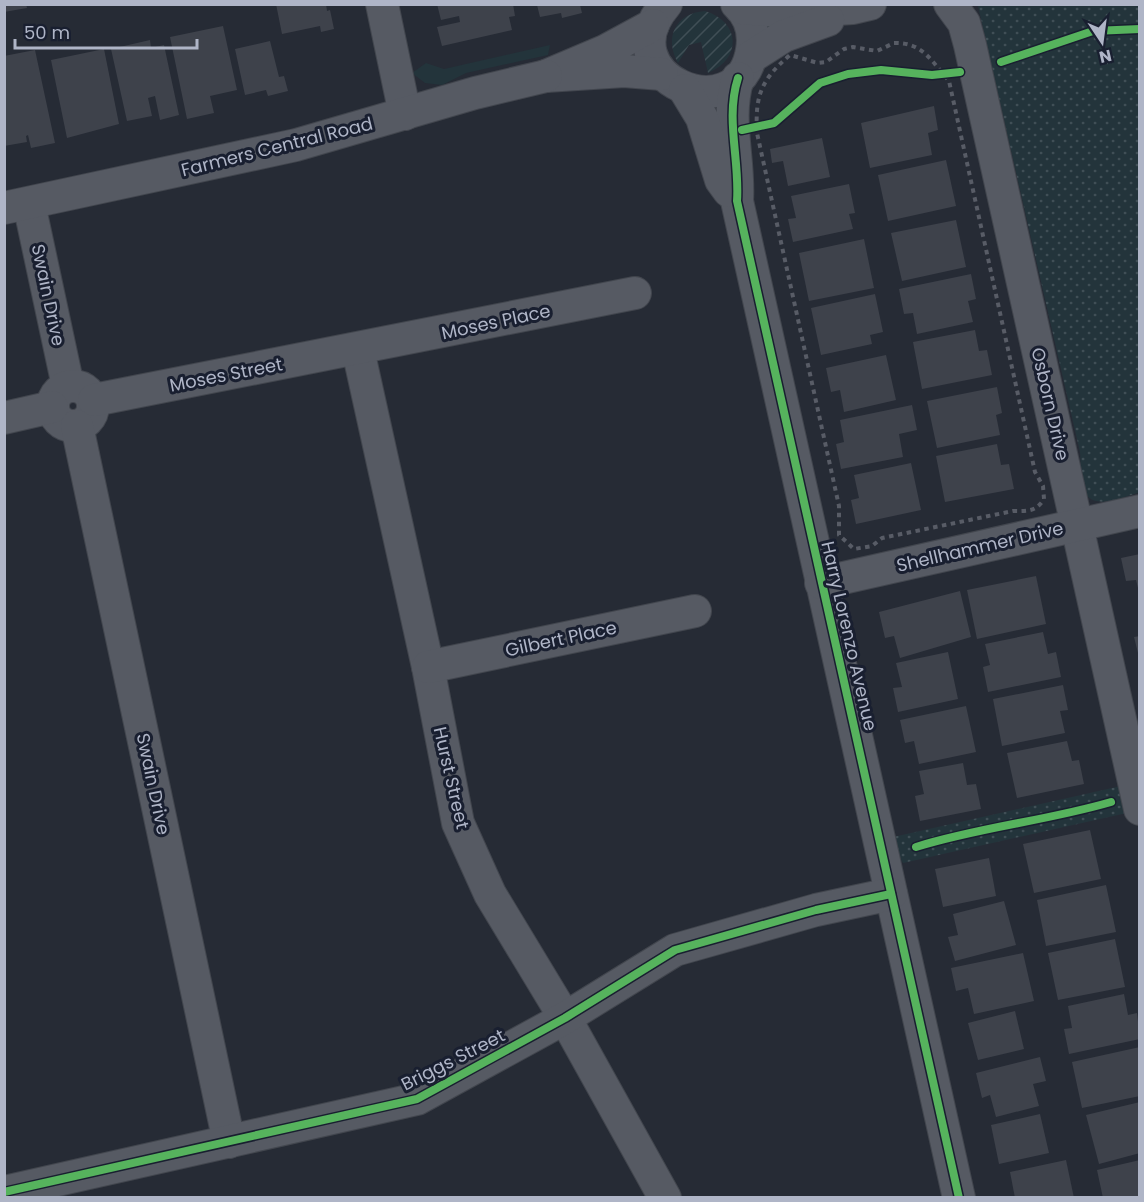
<svg xmlns="http://www.w3.org/2000/svg" width="1144" height="1202" font-family="Poppins,sans-serif">
<style>
.grass{fill:#23343b}
.park{fill:url(#park-dots)}
.garden{fill:url(#garden-furrows)}
.building{fill:#3e424b}
.lines{fill:none;stroke-linecap:round;stroke-linejoin:round}
.minor-casing{stroke:#42464e;stroke-width:34}
.path{stroke:#585c66;stroke-width:4;stroke-dasharray:4.5 4.5;stroke-linecap:butt}
.minor{stroke:#565a63;stroke-width:32}
.cycleway-casing{stroke:#191f30;stroke-width:11}
.cycleway{stroke:#56b35d;stroke-width:8}
.labels{text-anchor:middle;stroke-width:6;stroke-linejoin:round;paint-order:stroke}
.street-label{font-size:18px;fill:#afb5c7;stroke:#191f30}
</style>
<defs>
<pattern id="park-dots" width="8" height="8" patternUnits="userSpaceOnUse" patternTransform="scale(1.5)"><rect width="8" height="8" fill="#23343b"/><path d="M2 2h.1M6 6h.1" fill="none" stroke="#404f56" stroke-width="1.8" stroke-linecap="round"/></pattern>
<pattern id="garden-furrows" width="10" height="10" patternUnits="userSpaceOnUse" patternTransform="scale(1.5)"><rect width="10" height="10" fill="#23343b"/><path d="M-1 1l2-2M0 10L10 0M9 11l2-2" fill="none" stroke="#404f56"/></pattern>
</defs>
<rect width="100%" height="100%" fill="#262b35"/>
<polygon class="grass" points="550,45 548,55 466,73 442,85 425,83 412,73 426,63 444,69"/>
<g class="park">
<path d="M987,4l152,1 1,487c-22,7 -57,24 -60,-16 0,-8 1,-15 0,-24l-102,-446z"/>
<polygon points="1121,786 1127,813 903,863 896,852 893,837"/>
</g>
<path class="garden" d="M705,11c36,11 37,48 3,62l-7,-31 -12,3 -11,18c-14,-25 -3,-50 27,-52z"/>
<g class="building">
<polygon points="4,4 26,4 27,8 4,12"/>
<polygon points="276,4 326,4 327,11 330,10 334,29 321,32 320,26 282,34"/>
<polygon points="437,4 513,4 515,16 509,17 512,30 442,46 437,27 460,22 459,16 441,20"/>
<polygon points="537,5 580,5 582,13 562,18 561,13 540,17"/>
<polygon points="223,26 237,90 210,96 214,113 187,119 170,37"/>
<polygon points="150,40 151,48 164,45 179,115 160,120 155,96 148,98 152,116 127,121 111,49"/>
<polygon points="270,41 279,77 284,76 288,91 268,96 266,90 245,95 235,49"/>
<polygon points="104,49 119,124 67,138 51,60"/>
<polygon points="35,50 55,143 31,148 28,135 26,136 27,142 4,146 4,56"/>
<polygon points="934,106 938,130 928,133 932,155 870,168 861,123"/>
<polygon points="822,138 830,177 788,186 783,161 772,163 770,149"/>
<polygon points="946,160 956,206 888,221 878,175"/>
<polygon points="849,184 855,213 849,214 853,229 793,242 788,219 796,218 791,196"/>
<polygon points="956,220 966,267 902,281 891,233"/>
<polygon points="864,239 874,288 809,301 799,253"/>
<polygon points="971,274 976,299 968,301 973,322 917,334 913,313 904,314 899,289"/>
<polygon points="875,294 883,332 870,335 872,344 821,355 811,308"/>
<polygon points="975,330 979,351 987,350 992,375 922,389 913,342"/>
<polygon points="886,355 896,400 844,412 840,390 831,392 826,368"/>
<polygon points="997,387 1002,413 996,415 1000,435 937,448 927,401"/>
<polygon points="912,405 917,430 899,434 903,457 841,469 836,444 844,442 840,420"/>
<polygon points="997,444 1001,465 1009,464 1014,489 945,502 936,456"/>
<polygon points="911,463 921,510 856,524 851,500 859,498 854,475"/>
<polygon points="1140,554 1140,592 1139,592 1136,580 1126,581 1121,558"/>
<polygon points="1036,576 1046,624 977,639 967,590"/>
<polygon points="960,591 971,637 900,658 894,636 885,638 879,612"/>
<polygon points="1043,632 1048,654 1056,652 1061,677 988,692 983,667 990,665 985,644"/>
<polygon points="1140,636 1140,656 1139,657 1134,637"/>
<polygon points="948,652 958,699 898,712 893,688 902,687 896,663"/>
<polygon points="1063,685 1068,710 1060,711 1065,733 1002,746 993,699"/>
<polygon points="966,706 976,752 919,764 914,741 905,743 900,720"/>
<polygon points="1067,741 1072,761 1079,760 1084,784 1017,798 1007,753"/>
<polygon points="963,763 967,785 976,784 981,809 920,821 915,796 924,794 919,771"/>
<polygon points="1090,830 1101,879 1034,893 1023,844"/>
<polygon points="989,858 996,896 943,907 935,869"/>
<polygon points="1106,885 1116,932 1046,946 1037,900"/>
<polygon points="1004,901 1016,945 955,961 948,937 958,935 953,914"/>
<polygon points="1115,939 1125,987 1058,1000 1048,953"/>
<polygon points="1023,953 1034,1001 974,1014 968,988 956,991 951,968"/>
<polygon points="1124,994 1128,1015 1137,1013 1140,1039 1069,1054 1064,1029 1072,1028 1068,1006"/>
<polygon points="1015,1011 1024,1049 978,1060 968,1023"/>
<polygon points="1140,1047 1140,1096 1082,1108 1072,1062"/>
<polygon points="1040,1057 1046,1081 1033,1084 1039,1106 996,1117 990,1095 982,1098 976,1073"/>
<polygon points="1140,1102 1140,1153 1099,1164 1086,1115"/>
<polygon points="1040,1114 1049,1153 999,1164 991,1125"/>
<polygon points="1066,1160 1074,1198 1015,1198 1010,1172"/>
<polygon points="1140,1160 1140,1198 1103,1198 1097,1170"/>
</g>
<g class="lines">
<g class="minor-casing">
<g id="minor">
<polyline points="382,4 405,114"/>
<path d="M666,4c-63,73 73,130 86,46 3,-17 -2,-34 -15,-46"/>
<polyline points="950,4 964,23 970,45 1140,809"/>
<polyline points="741,8 790,12 853,8 870,4"/>
<polyline points="653,25 605,51 546,76 624,71 662,74"/>
<polyline points="751,57 784,36 828,20"/>
<path d="M738,78c-13,41 2,82 -1,123l222,997"/>
<polyline points="685,90 702,118 721,180 729,191"/>
<polyline points="29,204 68,386"/>
<polyline points="4,208 296,145 475,93 546,76"/>
<polyline points="358,350 428,667 458,823 490,894 565,1018 665,1198"/>
<circle cx="73" cy="406" r="20"/>
<polyline points="94,400 635,293"/>
<polyline points="4,418 52,407"/>
<polyline points="77,426 229,1142"/>
<polyline points="821,583 1140,511"/>
<polyline points="428,667 695,611"/>
<polyline points="4,1192 417,1099 565,1018 675,950 816,910 891,894"/>
</g>
</g>
<path class="path" d="M894,43c29,-1 38,19 55,38l86,391 8,14 1,13c-8,13 -17,12 -31,12l-131,27 -10,8 -18,3 -15,-14v-29l-82,-373c-2,-38 4,-53 33,-78l28,8 8,-1 18,-13 9,-2 24,4z"/>
<use href="#minor" class="minor"/>
<g class="cycleway-casing">
<g id="cycleway">
<polyline points="1001,62 1093,31 1140,29"/>
<path d="M738,78c-13,41 2,82 -1,123l222,997"/>
<polyline points="742,130 774,123 820,83 848,74 881,70 932,75 960,72"/>
<path d="M916,847c64,-20 130,-26 195,-45"/>
<polyline points="4,1192 417,1099 565,1018 675,950 816,910 891,894"/>
</g>
</g>
<use href="#cycleway" class="cycleway"/>
</g>
<g class="labels">
<g class="street-label">
<text transform="translate(277 147) rotate(-14)" y="6">Farmers Central Road</text>
<text transform="translate(48 295) rotate(78)" y="6">Swain Drive</text>
<text transform="translate(496 322) rotate(-12)" y="6">Moses Place</text>
<text transform="translate(226 375) rotate(-11)" y="6">Moses Street</text>
<text transform="translate(1050 404) rotate(77)" y="6">Osborn Drive</text>
<text transform="translate(980 547) rotate(-13)" y="6">Shellhammer Drive</text>
<text transform="translate(849 636) rotate(77)" y="6">Harry Lorenzo Avenue</text>
<text transform="translate(561 639) rotate(-12)" y="6">Gilbert Place</text>
<text transform="translate(451 778) rotate(77)" y="6">Hurst Street</text>
<text transform="translate(153 784) rotate(78)" y="6">Swain Drive</text>
<text transform="translate(453 1060) rotate(-27)" y="6">Briggs Street</text>
</g>
</g>
<rect width="1144" height="1202" fill="none" stroke="#afb5c7" stroke-width="12"/>
<g transform="translate(1102 42) rotate(167)" stroke="#191f30" stroke-width="4.5" paint-order="stroke">
<path d="M0-4.5L10 22L0 15L-10 22Z" fill="#afb5c7"/>
<text y="-9" font-size="16" font-weight="bold" text-anchor="middle" fill="#afb5c7">N</text>
</g>
<path d="M15 39v9h182v-9" fill="none" stroke="#afb5c7" stroke-width="3"/>
<text x="24" y="39" font-size="18" fill="#afb5c7" stroke="#191f30" stroke-width="4.5" paint-order="stroke">50 m</text>
</svg>
